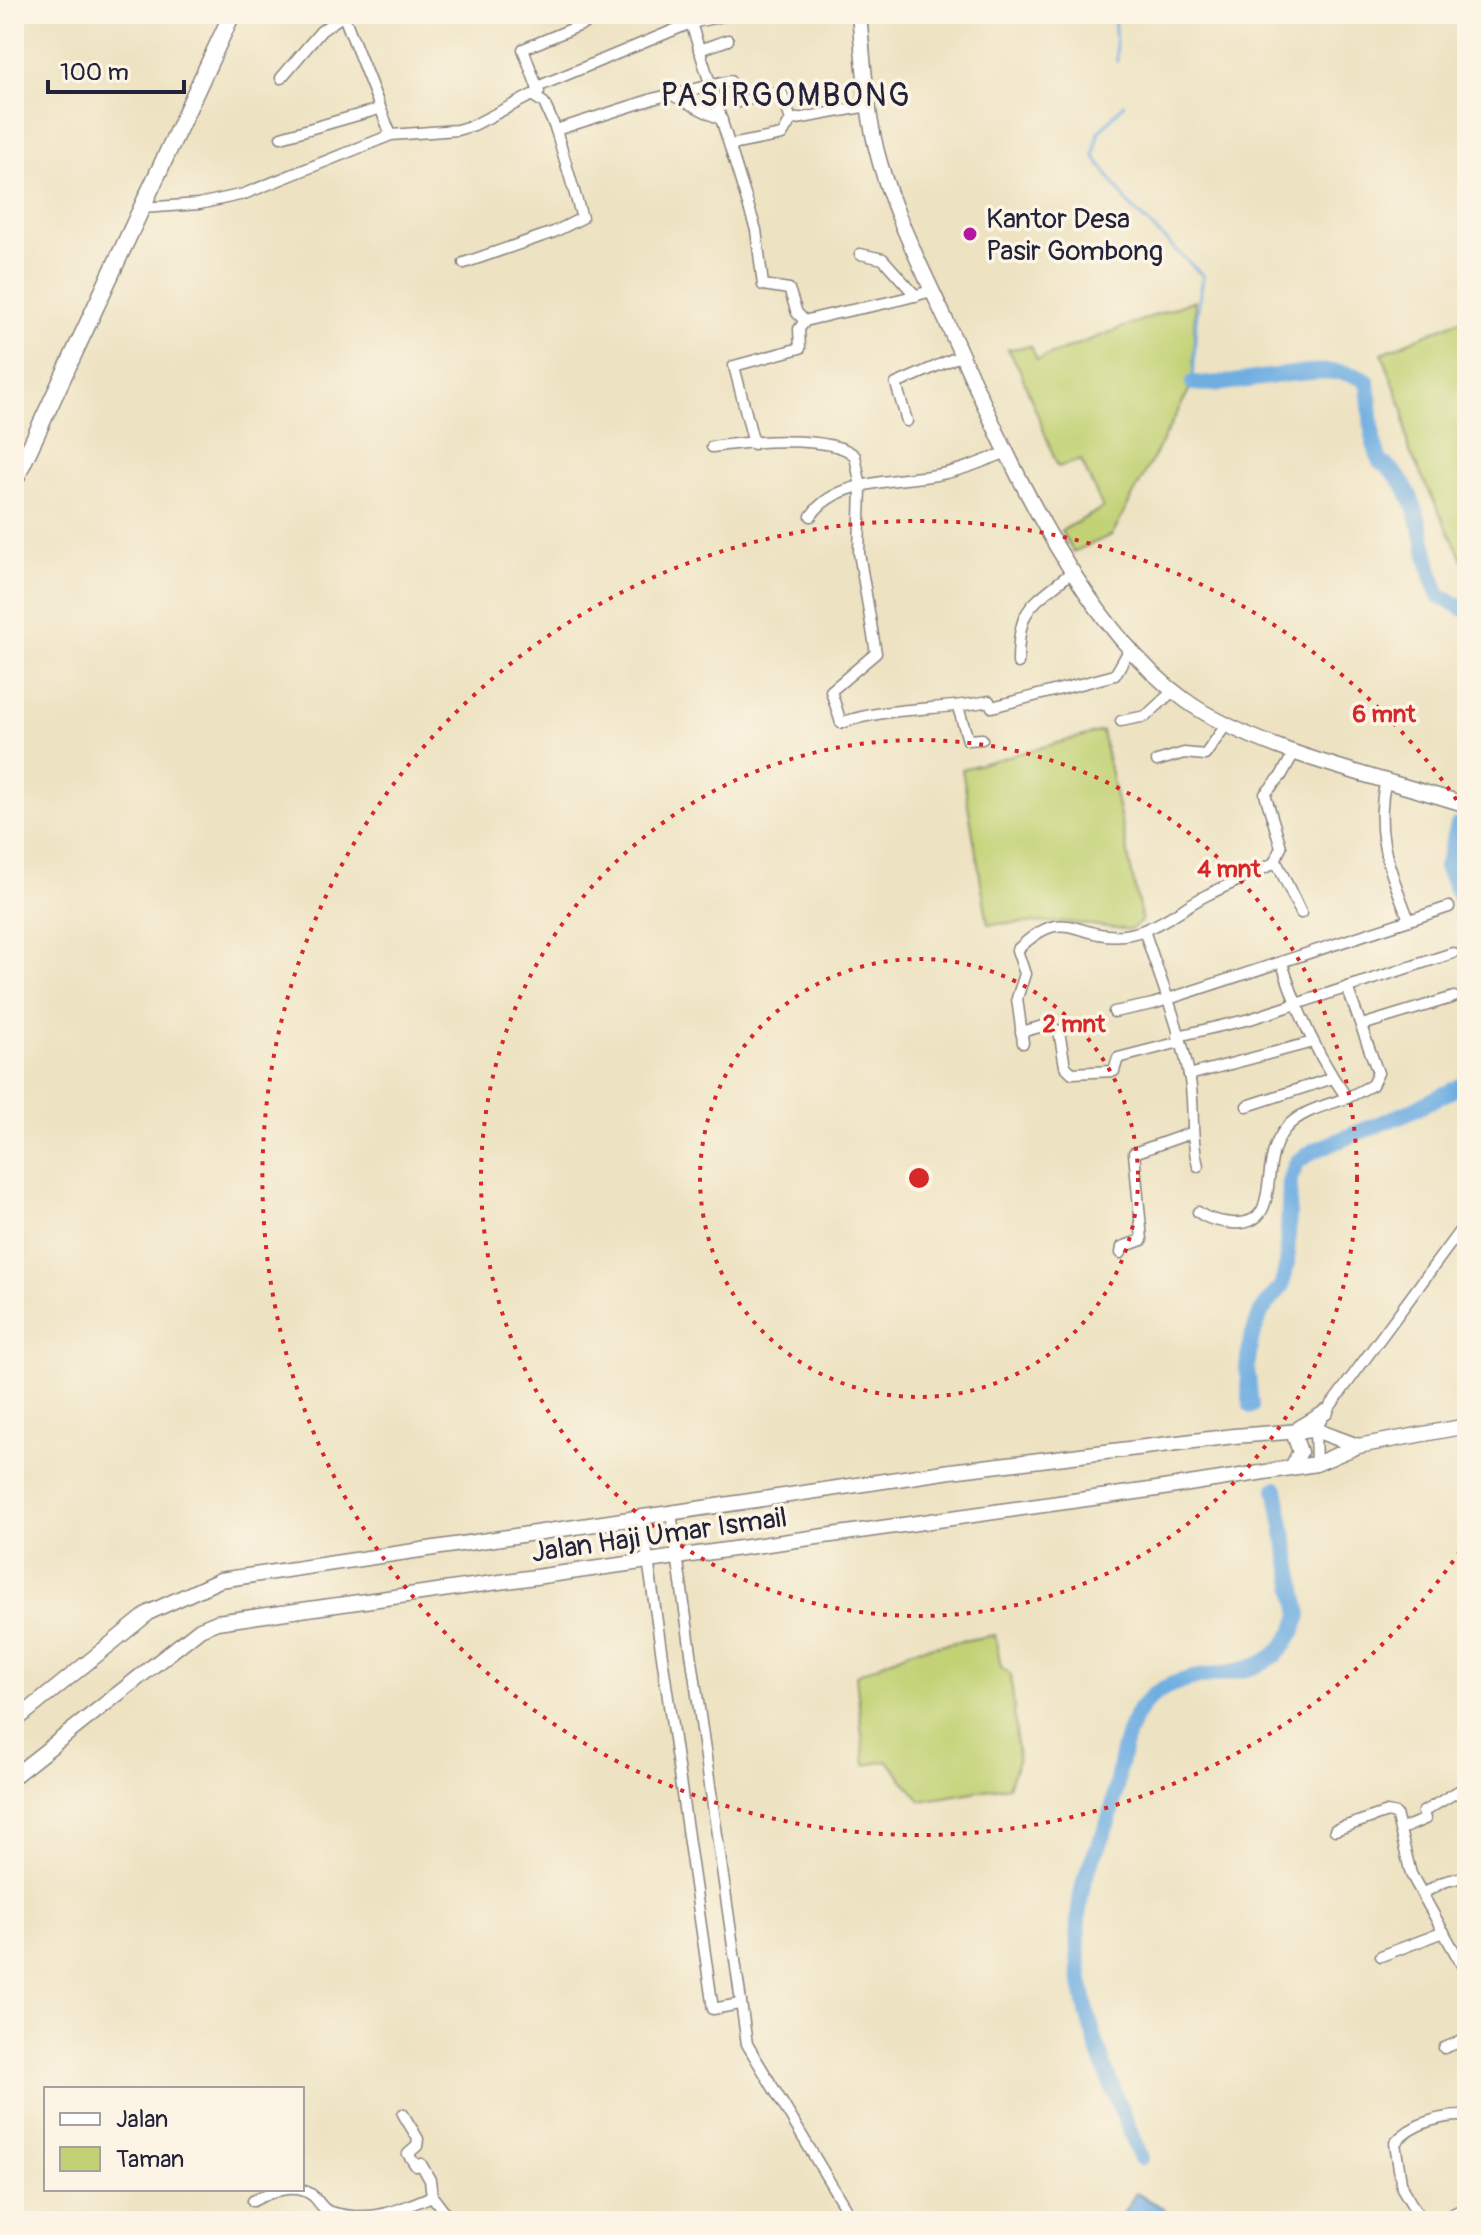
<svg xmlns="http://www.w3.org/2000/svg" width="1481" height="2235" font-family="Pangolin,sans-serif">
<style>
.green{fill:#c1d173;stroke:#727a57;stroke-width:2}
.water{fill:#6faee2;stroke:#48688e;stroke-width:2}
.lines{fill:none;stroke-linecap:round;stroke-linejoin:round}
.stream{stroke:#6faee2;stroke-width:3}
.river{stroke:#6faee2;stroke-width:16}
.minor-casing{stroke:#88827e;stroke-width:13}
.secondary-casing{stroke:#88827e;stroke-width:17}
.primary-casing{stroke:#88827e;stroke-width:19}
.minor{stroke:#fff;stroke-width:10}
.secondary{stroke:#fff;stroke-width:14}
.primary{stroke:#fff;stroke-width:16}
.ring{fill:none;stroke:#d62828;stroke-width:4;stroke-dasharray:4 8}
.poi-dot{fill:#b5179e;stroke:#fcf5e5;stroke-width:3}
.labels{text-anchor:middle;stroke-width:7;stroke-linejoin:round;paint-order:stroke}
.poi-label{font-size:28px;fill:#22223b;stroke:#fcf5e5;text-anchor:start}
.street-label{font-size:28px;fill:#22223b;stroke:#fcf5e5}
.quarter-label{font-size:32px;letter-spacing:2px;fill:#22223b;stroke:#fcf5e5}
.centre{fill:#d62828;stroke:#fcf5e5;stroke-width:4}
.ring-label{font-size:24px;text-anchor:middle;font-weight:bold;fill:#d62828;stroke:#fcf5e5;stroke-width:7;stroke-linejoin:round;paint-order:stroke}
</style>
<rect width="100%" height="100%" fill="#fcf5e5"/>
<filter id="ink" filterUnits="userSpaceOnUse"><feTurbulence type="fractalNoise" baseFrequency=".0125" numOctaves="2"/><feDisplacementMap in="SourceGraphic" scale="16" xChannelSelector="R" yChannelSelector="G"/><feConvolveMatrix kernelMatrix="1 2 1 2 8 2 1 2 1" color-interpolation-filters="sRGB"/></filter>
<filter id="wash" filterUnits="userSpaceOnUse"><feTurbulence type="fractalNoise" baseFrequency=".006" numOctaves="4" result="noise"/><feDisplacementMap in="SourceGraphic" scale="32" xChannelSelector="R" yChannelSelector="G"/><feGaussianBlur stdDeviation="1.8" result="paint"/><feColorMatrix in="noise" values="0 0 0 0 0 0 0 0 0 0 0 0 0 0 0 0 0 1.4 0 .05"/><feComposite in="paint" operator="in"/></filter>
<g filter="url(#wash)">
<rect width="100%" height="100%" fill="#ede2c1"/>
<g class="green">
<polygon points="1195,300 1193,383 1112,535 1073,552 1061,531 1103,508 1081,460 1058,467 1019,368 1008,349 1031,346 1037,360"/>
<polygon points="1467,317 1467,569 1408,448 1403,409 1382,353"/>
<polygon points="1102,731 1142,921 1130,930 1066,922 988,924 962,769"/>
<polygon points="995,1635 1001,1667 1011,1675 1018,1761 1008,1786 921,1801 888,1761 865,1765 856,1675 912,1650"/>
</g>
<polygon class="water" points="1136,2193 1165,2209 1160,2221 1118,2221"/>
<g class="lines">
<g class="stream">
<polyline points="1114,14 1117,61"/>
<polyline points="1124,104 1098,133 1094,156 1130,206 1203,276 1196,321 1193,383"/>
</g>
<g class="river">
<path d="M1193,383c48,6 138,-28 175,-1l5,58 7,22c44,25 41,91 59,134l28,14"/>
<polyline points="1458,825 1446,867 1467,912"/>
<polyline points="1251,1406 1247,1368 1251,1340 1261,1312 1282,1285 1287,1264 1290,1179 1297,1162 1313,1151 1406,1113 1467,1083"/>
<path d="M1141,2158c-35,-87 -78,-172 -59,-268 6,-30 25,-56 31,-85 8,-40 9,-90 46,-114 49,-31 116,2 141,-76l-24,-126"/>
</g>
</g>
</g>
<g filter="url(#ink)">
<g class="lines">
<g class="minor-casing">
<g id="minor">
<polyline points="343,14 391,135"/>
<polyline points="691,23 732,14"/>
<polyline points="699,50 728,40"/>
<polyline points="281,78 321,31 342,16"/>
<path d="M537,87l154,-64 65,207 7,55 26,4 8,24 8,8c43,-12 85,-16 128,-31"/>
<polyline points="539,92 523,49 586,23"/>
<polyline points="670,94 722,120"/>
<polyline points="738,102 781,91 791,120"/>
<polyline points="281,137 379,109"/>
<polyline points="731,145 782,135 791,120 868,106"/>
<polyline points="142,208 199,204 244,194 391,135 457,130 474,125 532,95 544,103 556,130 656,98 730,81"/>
<polyline points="860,254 883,259 916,296"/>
<polyline points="464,263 554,232 582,218 556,130"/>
<polyline points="907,421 896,384 962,355"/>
<polyline points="754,444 734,366 800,348 799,329 805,321"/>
<path d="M712,447c31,-5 121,-13 143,9l6,31 -2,66 17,100 -45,38 10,32c48,-17 99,-12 148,-22l3,6 123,-32 16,-28"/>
<path d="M811,516c24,-37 85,-34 125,-41 25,-4 48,-14 71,-23"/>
<path d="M1018,663c0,-59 14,-57 56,-93"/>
<polyline points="958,707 968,740 982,739"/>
<polyline points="1121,721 1146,716 1173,691"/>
<polyline points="1157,761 1184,753 1205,755 1226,725"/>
<path d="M1386,779c-13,56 4,91 23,141"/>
<polyline points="1276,861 1301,913"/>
<path d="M1144,930c16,49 37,99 46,150 5,30 0,56 8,86"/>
<path d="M1282,963c15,49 35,93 65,135l25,-13 6,-12 -31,-86"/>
<polyline points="1114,1012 1153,1004 1449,907"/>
<polyline points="1362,1025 1454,997"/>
<polyline points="1021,1032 1047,1025 1059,1031 1065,1066 1072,1073 1114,1071 1118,1058 1180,1042"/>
<polyline points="1178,1036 1250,1019 1453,953"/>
<path d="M1023,1043l-6,-45 8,-24 -8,-24c50,-48 56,-10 107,-15 30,-3 57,-27 83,-40 22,-11 45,-20 67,-32l7,-16 -16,-53 16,-18 14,-25"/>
<polyline points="1189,1075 1313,1042"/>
<polyline points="1247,1106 1333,1078"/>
<path d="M1198,1212c10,8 22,10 34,11 54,4 23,-60 54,-95 14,-17 41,-23 61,-30"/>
<polyline points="1121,1253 1122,1247 1142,1240 1134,1153 1191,1133"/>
<polyline points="1316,1464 1315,1430 1326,1412 1467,1221"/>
<polyline points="671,1513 747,2044 853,2221"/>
<polyline points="642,1518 713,2009 739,2004"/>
<polyline points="1402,1829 1425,1819 1423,1812 1467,1786"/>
<polyline points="1335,1830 1387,1812 1396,1814 1411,1874 1467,1974"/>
<polyline points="1422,1894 1443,1882 1467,1876"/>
<polyline points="1381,1956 1444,1932"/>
<polyline points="1444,2048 1467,2039"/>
<polyline points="403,2114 418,2139 417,2146 408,2154 416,2166 421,2164 430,2180 432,2196"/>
<path d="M1467,2116c-25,-1 -55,7 -72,27l7,45 19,32h19l27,-13"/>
<path d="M253,2201c16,-9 42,-19 59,-6 7,5 9,14 18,17 42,11 64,0 102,-16l19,25"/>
<polyline points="1462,2217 1464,2221"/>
</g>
</g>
<g class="secondary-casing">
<g id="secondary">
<path d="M859,14c5,50 7,101 21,149 16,56 44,109 68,162 55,121 127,295 237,375 70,51 198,78 282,105"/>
<polyline points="1299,1428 1326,1412"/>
<polyline points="1292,1467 1300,1452 1293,1432"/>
<polyline points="14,1722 150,1612 220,1580 951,1471 1234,1436 1315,1430 1358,1446"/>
<polyline points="14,1776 200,1629 217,1622 1157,1489 1316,1464 1358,1446 1467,1426"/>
</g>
</g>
<g class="primary-casing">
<polyline id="primary" points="14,482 232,14"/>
</g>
<use href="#minor" class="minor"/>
<use href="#secondary" class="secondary"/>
<use href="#primary" class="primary"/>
</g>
</g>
<g class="ring">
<circle cx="919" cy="1178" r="219"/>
<circle cx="919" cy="1178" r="438"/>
<path d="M1467 1541A657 657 0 1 1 1467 815"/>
</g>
<circle class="poi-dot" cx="970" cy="234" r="8"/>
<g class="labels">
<g class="poi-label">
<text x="986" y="228">Kantor Desa<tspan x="986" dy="32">Pasir Gombong</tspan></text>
</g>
<g class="street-label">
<text transform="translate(659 1534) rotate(-8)" y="10">Jalan Haji Umar Ismail</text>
</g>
<g class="quarter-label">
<text x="786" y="106">PASIRGOMBONG</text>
</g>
</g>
<circle cx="919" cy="1178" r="12" class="centre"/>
<g class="ring-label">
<text x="1384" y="722">6 mnt</text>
<text x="1229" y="877">4 mnt</text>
<text x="1074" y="1032">2 mnt</text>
</g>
<rect width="1481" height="2235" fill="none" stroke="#fcf5e5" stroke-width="48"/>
<rect x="44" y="2087" width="260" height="104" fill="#fcf5e5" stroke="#a5a1a1" stroke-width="2"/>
<rect x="60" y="2113" width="40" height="12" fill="#ffffff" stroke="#a5a1a1" stroke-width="2"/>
<text x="116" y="2127" font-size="24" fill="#22223b">Jalan</text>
<rect x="60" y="2147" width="40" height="24" fill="#c1d173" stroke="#a5a1a1" stroke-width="2"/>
<text x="116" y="2167" font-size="24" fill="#22223b">Taman</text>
<path d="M48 80v12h136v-12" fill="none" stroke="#22223b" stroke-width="4"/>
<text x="60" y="80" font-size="24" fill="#22223b" stroke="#fcf5e5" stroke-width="6" paint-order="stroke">100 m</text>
</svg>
